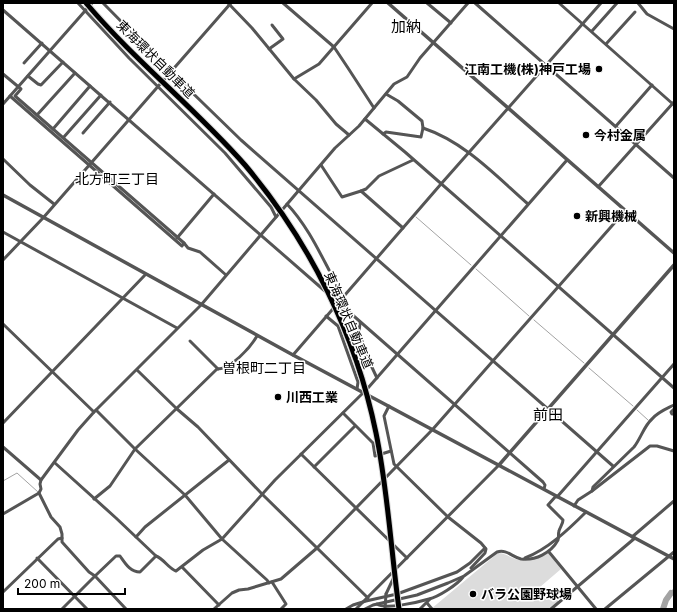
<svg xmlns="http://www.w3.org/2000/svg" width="677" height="612" font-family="Inter,'Noto Sans JP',sans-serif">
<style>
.green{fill:#dcdcdc}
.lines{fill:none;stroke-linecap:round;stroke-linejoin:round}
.stream{stroke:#a3a3a3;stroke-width:1}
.river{stroke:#a3a3a3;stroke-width:6}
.minor{stroke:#555;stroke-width:3}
.tertiary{stroke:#555;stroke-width:3.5}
.motorway-bridge-casing{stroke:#dbdbdb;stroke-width:7;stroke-linecap:butt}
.minor-bridge{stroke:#555;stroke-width:3}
.motorway-bridge{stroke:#000;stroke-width:5}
.poi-dot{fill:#000;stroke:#fff;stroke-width:1.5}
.labels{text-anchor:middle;stroke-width:3;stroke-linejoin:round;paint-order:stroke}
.street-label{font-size:13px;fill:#000;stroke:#fff}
.poi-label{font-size:13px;font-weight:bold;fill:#000;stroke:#fff;text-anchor:start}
.neighbourhood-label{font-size:14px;fill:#000;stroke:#fff}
.quarter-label{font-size:15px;fill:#000;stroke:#fff}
</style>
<rect width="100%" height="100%" fill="#fff"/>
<path class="green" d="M498,553c6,0 10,3 15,5 12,6 24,1 35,-5l13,16 -21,18 22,11 -13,11h-118z"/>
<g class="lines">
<g class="stream">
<polyline points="416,217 471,265"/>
<polyline points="476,269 529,316"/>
<polyline points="534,320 584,363"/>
<polyline points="589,368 633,406"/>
<polyline points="637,410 648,420"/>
<polyline points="3,481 17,473 38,492"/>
<polyline points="671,593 674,588"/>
</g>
<polyline class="river" points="663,609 666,600 671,593"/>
<g class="minor">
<polyline points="78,3 129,58 225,153 271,207 276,217"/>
<polyline points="103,3 171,72 241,140 613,466"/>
<polyline points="228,3 252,28 294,79 316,100 336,124 349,135"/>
<polyline points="283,3 334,47 348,68 374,108"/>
<polyline points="427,3 451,23"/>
<polyline points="475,3 674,178"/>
<polyline points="559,3 674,105"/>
<polyline points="638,3 647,14 674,29"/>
<polyline points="3,10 326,292"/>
<polyline points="592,31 617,3"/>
<polyline points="606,44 635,12"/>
<polyline points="269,49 283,39 272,25"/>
<polyline points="24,63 42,43"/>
<polyline points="3,74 21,89 15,96 184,243"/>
<polyline points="28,76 38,84 41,85 63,62"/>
<polyline points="294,79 319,64 372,3"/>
<polyline points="386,94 398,101 422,121 423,128"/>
<polyline points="10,96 182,246 184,243 188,248 200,252 226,275"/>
<polyline points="3,104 92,3"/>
<polyline points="37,115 75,73"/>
<polyline points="365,119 405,152 674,388"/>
<polyline points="616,126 652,85"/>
<polyline points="53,129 90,86"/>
<polyline points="83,133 110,102"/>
<path d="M383,134l3,-2 35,5 2,-9c42,14 73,48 105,76"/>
<polyline points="63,138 101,95"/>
<polyline points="3,159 30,185 54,204"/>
<polyline points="321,165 342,197 361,191 403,228"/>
<polyline points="598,187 674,102"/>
<polyline points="361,191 366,189 379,176 413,160"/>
<path d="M287,204c18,19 30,43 42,66"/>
<polyline points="3,232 177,328"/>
<polyline points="177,238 214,194"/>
<polyline points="3,260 43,218 231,3"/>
<polyline points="332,297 543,482 545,485 544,489"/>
<polyline points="326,316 338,326 358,382 357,389"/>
<polyline points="360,323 359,332 368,359 377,378"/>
<polyline points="3,324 94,412"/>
<polyline points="190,341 218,369"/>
<polyline points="293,355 441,184 601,3"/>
<polyline points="137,370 177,409 198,427 262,494 368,598"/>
<polyline points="389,406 384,416 394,464 448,517 481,543 486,549 485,553 471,568"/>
<polyline points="674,409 671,412 672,414 674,414"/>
<polyline points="96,410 135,449 185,495 222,539 267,580 269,583"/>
<polyline points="343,413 373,443 375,456 391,451"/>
<polyline points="3,423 145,275"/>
<polyline points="3,447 41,480"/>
<polyline points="301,454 407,558"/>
<path d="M55,463l61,55 40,38c8,3 12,12 20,15l27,-21 19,-11 53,-59 93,-92 199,-228"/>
<polyline points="314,467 355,426"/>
<polyline points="592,491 650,446 657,446 674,451"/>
<polyline points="557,497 674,364"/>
<path d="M94,499l16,-13 25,-37 82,-80c14,0 33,-21 40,-33"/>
<path d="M574,506l4,-6 14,-9 1,-4 41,-40c7,-9 10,-21 18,-28 6,-7 14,-10 22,-14"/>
<polyline points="3,514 39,493"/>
<polyline points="136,537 145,527 229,460"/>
<polyline points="632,537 674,501"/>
<polyline points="549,552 596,609"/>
<polyline points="37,558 87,609"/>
<path d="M525,558c23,-9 43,-28 61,-46"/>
<polyline points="182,567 219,605"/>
<polyline points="272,582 286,604 281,609"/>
<polyline points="3,592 58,539 62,538"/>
<polyline points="386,594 394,577"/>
<polyline points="427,603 432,609"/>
<path d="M377,604c8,6 42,-2 52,-5 9,-2 28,-14 34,-22"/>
<path d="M62,609l33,-33 21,-20h4c5,7 10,16 20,16l16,-16"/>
<polyline points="126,609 95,576 89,572 62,542 62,534 60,527 51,517 39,493 41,489 40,484 41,480 78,430 94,412 201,305 335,148 359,126 394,84 407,77 420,58 468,3"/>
<polyline points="214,609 232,593 239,590 248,589 281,579 317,548 433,429 625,211"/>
<polyline points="346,609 353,605 366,601 397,594 457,572 470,563 485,548"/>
<polyline points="356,609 499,465"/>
<path d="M365,609l8,-4 44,-10 31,-12 16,-7 33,-24c10,-3 15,5 24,7 14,2 30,-6 37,-19 1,-3 0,-6 1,-9 1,-4 4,-7 4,-11l-15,-15 8,-9"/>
<polyline points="420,609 430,599"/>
<polyline points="551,609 635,538"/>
<polyline points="605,609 674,552"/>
</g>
<g class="tertiary">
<polyline points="388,3 674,253"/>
<polyline points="3,195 293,355 674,559"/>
<polyline points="499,465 674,265"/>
</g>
<g class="motorway-bridge-casing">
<path id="motorway-bridge" d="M86,3c49,58 109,105 159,162 65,77 111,170 131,268 12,58 15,118 23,176"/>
</g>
<polyline class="minor-bridge" points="385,609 386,594"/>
<use href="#motorway-bridge" class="motorway-bridge"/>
</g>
<g class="poi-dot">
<circle cx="599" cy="69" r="4"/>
<circle cx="586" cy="135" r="4"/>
<circle cx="577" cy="216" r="4"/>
<circle cx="278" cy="397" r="4"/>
<circle cx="473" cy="594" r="4"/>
</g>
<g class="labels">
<g class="street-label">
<text transform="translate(156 59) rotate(45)" y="5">東海環状自動車道</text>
<text transform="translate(349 320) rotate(67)" y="5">東海環状自動車道</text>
</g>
<g class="poi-label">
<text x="591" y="74" text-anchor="end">江南工機(株)神戸工場</text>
<text x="594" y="140">今村金属</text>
<text x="585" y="221">新興機械</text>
<text x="286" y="402">川西工業</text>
<text x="481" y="599">バラ公園野球場</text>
</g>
<g class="neighbourhood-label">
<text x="117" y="184">北方町三丁目</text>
<text x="264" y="373">曽根町二丁目</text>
</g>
<g class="quarter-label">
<text x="406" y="32">加納</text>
<text x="548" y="420">前田</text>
</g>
</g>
<rect width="677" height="612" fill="none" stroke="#000000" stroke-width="8"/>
<path d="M18 588v6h107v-6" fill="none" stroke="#000000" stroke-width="2"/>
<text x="24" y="588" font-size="12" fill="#000000" stroke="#ffffff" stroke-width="3" paint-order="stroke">200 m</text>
</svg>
